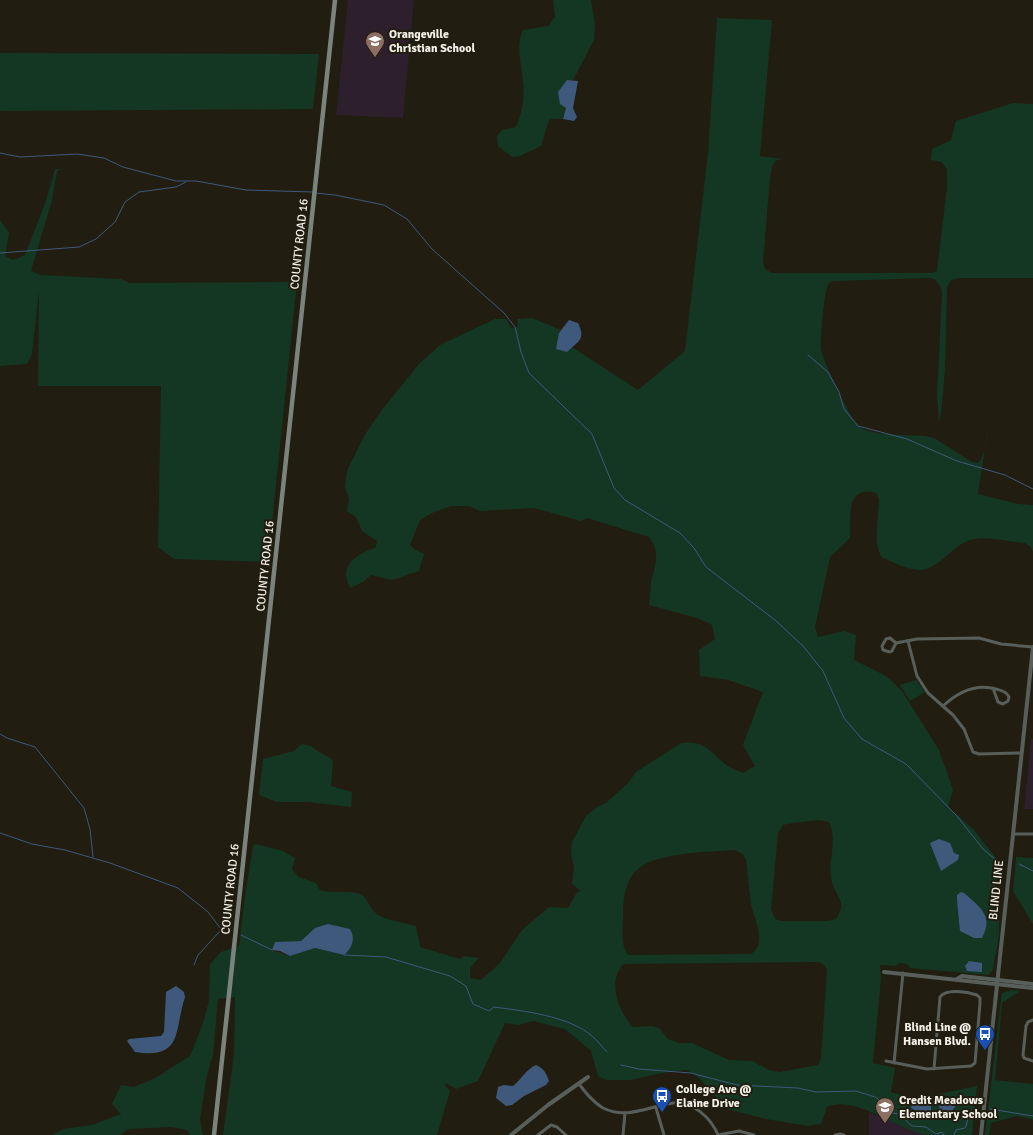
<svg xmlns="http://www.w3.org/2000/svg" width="1033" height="1135" font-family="Signika,sans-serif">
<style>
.education{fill:#2d1f2b}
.green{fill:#143724;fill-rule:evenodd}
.water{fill:#3e597c}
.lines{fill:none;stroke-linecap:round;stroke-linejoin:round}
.stream{stroke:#3e597c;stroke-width:1}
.minor{stroke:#585e59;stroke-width:3}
.tertiary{stroke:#585e59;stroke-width:4}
.secondary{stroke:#7a837c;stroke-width:4.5}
.labels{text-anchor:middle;stroke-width:4;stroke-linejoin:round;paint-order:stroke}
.poi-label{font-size:12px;font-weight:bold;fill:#f5f2ea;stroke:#211d10;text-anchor:start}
.street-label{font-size:12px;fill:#f5f2ea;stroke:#211d10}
</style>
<rect width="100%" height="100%" fill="#211d10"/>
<g class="education">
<polygon points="348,0 414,0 403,118 336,115"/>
<polygon points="1031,739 1033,739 1033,809 1024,809"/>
<polygon points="869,1112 873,1114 928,1135 869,1135"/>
</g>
<g class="green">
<path d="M553,0h38l4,25 -1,15 -21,40h-6l-1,28 -3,11h-11l-3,1 -8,26 -21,10 -8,1 -14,-11 -1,-10 5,-6 14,-3c6,-13 9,-31 7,-45 -1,-18 -8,-35 0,-52l25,-4 7,-9z"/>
<path d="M717,18l55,2 -12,136 23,3 -7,1 -4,7 -2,11 -7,84 2,7 7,4h160l5,-2 10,-84v-17l-5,-8 -11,-2 1,-11 19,-9 5,-19 57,-18 20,1v174h-74l-8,2 -4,7 -2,83 -4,44 -2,7 -2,-25 5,-101 -1,-7 -5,-8 -5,-2 -99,3c-1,1 -4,3 -4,4 -4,7 -8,55 -7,64 2,13 29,70 39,78 11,9 51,8 66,9l8,2 38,24 6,1c9,-10 9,-28 11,-41l-11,72 40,10 15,1v47l-2,-5 -6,-4c-17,-1 -39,-8 -55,-3 -17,5 -34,32 -52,30 -12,-1 -25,-8 -35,-12 -11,-10 -4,-45 -4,-59l-3,-6c-31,-8 -25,23 -26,45l-20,19 -15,70 3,10 26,-6 12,4 -2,25 32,16 16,15 37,59 14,40 -5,17 26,23 26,33 -8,37c14,20 4,48 1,70l-5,5 -78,-7 -3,-4 -7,-1 -4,3 -16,-1 1,13 -8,85 22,5 -4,24 24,7 62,-13 -5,49c-14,0 -29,0 -43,0 -29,-3 -74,-41 -102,-28l-6,17 -13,2 -42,-7 -39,-10 -28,-31 -12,-8 -19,2 -38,8h-24l-8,-4 -7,-25 -26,-22 -32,-8 -14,4 -14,-2 -27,58 -22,8 -10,-6 -1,3 5,5 -13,44h-214l11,-81 1,-57 -17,2 -5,56 -6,20 -7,44 3,16h-13l-3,-5 -16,-3 -42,2 -10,6h-67l11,-6 29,-4 29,-11 -9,-10 9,-19 13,2 23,-10 33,-21 13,-33 6,-22 1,-37 11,-12 18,-6 6,-50 8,-50 2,-2 28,7 12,7 -3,11 7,8 17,6 4,7c12,4 29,0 40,4 8,3 10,17 20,22 10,5 25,7 36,10l4,21 40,12 4,-3 15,2 -9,10v10l11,2 19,-17 22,-33 27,-23 19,1 9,-16 4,-1 -9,-7 2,-16 -3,-14 1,-12 14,-26 11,-9 9,-4 22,-20 8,-11 45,-29c24,-3 28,8 44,21 5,4 12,6 18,9l12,-7 -12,-21 20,-53 -35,-12 -28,-4 -1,-26 16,-11 -3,-14 -15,-7 -48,-13c1,-7 1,-15 2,-23 4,-17 10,-30 -2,-45l-62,-19 -6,3 -47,-13 -54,3 -11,-5h-18l-19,7 -12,7 -10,25 4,4 10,5 -5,17 -27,9 -21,-5 -8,7 -13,6c-12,-23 6,-33 26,-41l1,-6 -15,-10 -6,-14 -9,-6 2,-13 -4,-11 2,-16 17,-35 17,-25 38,-47 21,-19 55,-26h11l5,9 7,-1 -1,-8 15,-1 29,12 -2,3 8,19 5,-5 66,43 47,-39 23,-198zM818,820l11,2c9,18 -1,37 2,56 3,19 18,22 5,41l-8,2h-46l-7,-2 -4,-10 7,-76 5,-8 10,-2zM735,850l8,4 3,6c2,15 3,30 5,44 3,14 17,40 0,50l-123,1c-8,-11 -5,-26 -5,-39 0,-16 2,-37 16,-48 21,-16 70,-16 96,-18zM315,928l29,27 -29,-7 -25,8 -18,-6 3,-8 26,-1zM818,962l6,3 3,5 -6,88 -3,7 -39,7 -10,-2 -17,-9 -23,-1 -37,-17h-13l-11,-4 -9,-11 -7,-2 -19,1c-14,-15 -27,-46 -9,-63z"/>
<polygon points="0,53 319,54 313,109 0,111"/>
<polygon points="55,169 60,169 57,171 52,200 31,271 41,275 121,279 130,283 297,282 268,562 174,559 158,547 161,386 38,386 39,290 32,354 27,364 0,366 0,220 9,233 5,256 13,260 25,255 46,201"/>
<polygon points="916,680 925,692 910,701 900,685"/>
<path d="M302,744l9,2c6,6 15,8 22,15l-2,25 21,6 -1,15 -43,-5h-31l-18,-7 4,-36 31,-8z"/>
<polygon points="1016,857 1033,858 1033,924 1013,891"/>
<polygon points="1011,990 1020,991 1002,1003 995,1080 1033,1084 1033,1120 1017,1116 991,1123 989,1135 985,1135 1001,1000 1002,993"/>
</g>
<g class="water">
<polygon points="567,80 578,81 573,108 577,117 574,121 563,119 566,108 560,104 558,92"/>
<path d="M569,320l9,3c8,16 1,18 -11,29l-11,-3 3,-16z"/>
<polygon points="939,839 950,843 954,853 959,855 958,860 941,871 930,843"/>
<path d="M961,892l3,1c16,14 30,23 18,45h-8l-14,-7 -3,-31v-5z"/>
<path d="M328,924l22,5c6,10 2,19 -6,26l-29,-7 -25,8 -10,-5 -8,-1 3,-8 26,-1 14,-13z"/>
<polygon points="969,961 982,963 982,972 967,971 965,966"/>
<path d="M176,986l8,6 1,5c-11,32 -1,63 -50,55l-8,-11 2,-2 32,-3 3,-4 2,-40z"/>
<path d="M536,1065c7,3 10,7 13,16l-3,4 -22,11 -12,9 -6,1 -10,-8 2,-11 6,-2 9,1c8,-6 13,-17 23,-21z"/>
<polygon points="921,1099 926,1100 931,1106 931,1119 911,1108 913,1102"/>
<polygon points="953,1103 955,1107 945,1119 939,1119 938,1111 940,1105"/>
</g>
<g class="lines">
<g class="stream">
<polyline points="0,153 20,157 77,154 104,158 123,167 176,181 196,181 246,190 312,192"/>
<polyline points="315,193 335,195 384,205 407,219 432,249 504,313 515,327 521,352 529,373 592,434 614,488 625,500 680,533 694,548 706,567 775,620 803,646 823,671 844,718 862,739 906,764 957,816 983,849 996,860"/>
<polyline points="0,253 79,247 96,239 115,222 125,202 139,192 176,187 186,182"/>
<polyline points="808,355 828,372 839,392 844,409 858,426 907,439 957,461 1005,475 1033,489"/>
<polyline points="0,734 7,738 35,747 84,808 90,829 93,857"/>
<polyline points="0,833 32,844 65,850 110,863 178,888 208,912 221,929 229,934"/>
<polyline points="1019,864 1033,871"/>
<polyline points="241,935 272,950"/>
<path d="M344,955l42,2 64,19 16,10 7,18 16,7 5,-4c30,4 75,9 98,29 6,5 10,11 15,16"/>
<polyline points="194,965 198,955 221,930"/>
<polyline points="621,1065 639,1069 691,1073 737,1085 798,1088 816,1092 856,1091 875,1097 885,1104 893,1113 899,1114 912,1126 926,1127 936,1134 942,1132 944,1135"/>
<polyline points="990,1109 1033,1116"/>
<polyline points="954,1135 956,1130 965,1128 967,1123 968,1113 976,1111"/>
</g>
<g class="minor">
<polyline points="908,641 917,676 928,693 953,715 964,729 973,752 979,754 1021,753"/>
<polyline points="896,643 892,651 890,652 883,650 882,646 886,639 890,638 896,643 917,639 979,638 1001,644 1033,647"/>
<path d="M943,706c15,-14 32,-23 53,-17 6,2 11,3 13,8l-1,4 -5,3 -5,-2 -5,-14"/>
<polyline points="1013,834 1033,834"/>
<polyline points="1033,1020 1028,1022 1026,1026 1023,1055 1024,1058 1033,1061"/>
<path d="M886,1061l41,8 44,-3 4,-3 5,-60v-5l-3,-3c-9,-3 -31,-7 -37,2l-6,72"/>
<polyline points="894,1063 903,973"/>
<path d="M579,1084c7,9 14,18 24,24 24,12 46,-2 70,-5 20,-2 38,15 45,32"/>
<polyline points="656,1108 664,1135"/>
<polyline points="538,1135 551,1125 557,1127 566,1135"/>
<polyline points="623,1135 625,1113"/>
<polyline points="718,1135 739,1131 754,1135"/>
<polyline points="835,1135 840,1134 844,1135"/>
</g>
<g class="tertiary">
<polyline points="884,972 1033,988"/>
<polyline points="957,979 962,976 1033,984"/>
<polyline points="511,1135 548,1105 588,1077"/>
<polyline points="981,1135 1033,647"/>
</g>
<polyline class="secondary" points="214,1135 335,0"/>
</g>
<defs>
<g id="school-pin" transform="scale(1)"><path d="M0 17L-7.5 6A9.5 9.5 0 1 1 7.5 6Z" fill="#8d6e63" stroke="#211d10"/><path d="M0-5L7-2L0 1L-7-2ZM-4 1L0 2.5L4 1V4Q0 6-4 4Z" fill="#fff"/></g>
<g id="bus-pin" transform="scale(1)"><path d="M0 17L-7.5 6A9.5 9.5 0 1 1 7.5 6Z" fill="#1a4fb4" stroke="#211d10"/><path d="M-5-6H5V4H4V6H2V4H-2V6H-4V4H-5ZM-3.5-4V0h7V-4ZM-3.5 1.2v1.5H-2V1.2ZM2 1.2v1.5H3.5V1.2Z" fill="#fff"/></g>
</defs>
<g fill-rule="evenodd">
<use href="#school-pin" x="375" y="41"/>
<use href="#bus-pin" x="985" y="1034"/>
<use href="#bus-pin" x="662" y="1096"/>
<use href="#school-pin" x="885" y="1107"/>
</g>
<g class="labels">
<g class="poi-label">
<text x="389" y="38">Orangeville<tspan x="389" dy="14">Christian School</tspan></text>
<text x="971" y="1031" text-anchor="end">Blind Line @<tspan x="971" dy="14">Hansen Blvd.</tspan></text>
<text x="676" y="1093">College Ave @<tspan x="676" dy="14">Elaine Drive</tspan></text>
<text x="899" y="1104">Credit Meadows<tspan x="899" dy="14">Elementary School</tspan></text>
</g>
<g class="street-label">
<text transform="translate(299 244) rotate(-84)" y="4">COUNTY ROAD 16</text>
<text transform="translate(265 566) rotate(-84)" y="4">COUNTY ROAD 16</text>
<text transform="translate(230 889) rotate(-84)" y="4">COUNTY ROAD 16</text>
<text transform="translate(996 890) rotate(-84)" y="4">BLIND LINE</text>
</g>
</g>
</svg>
